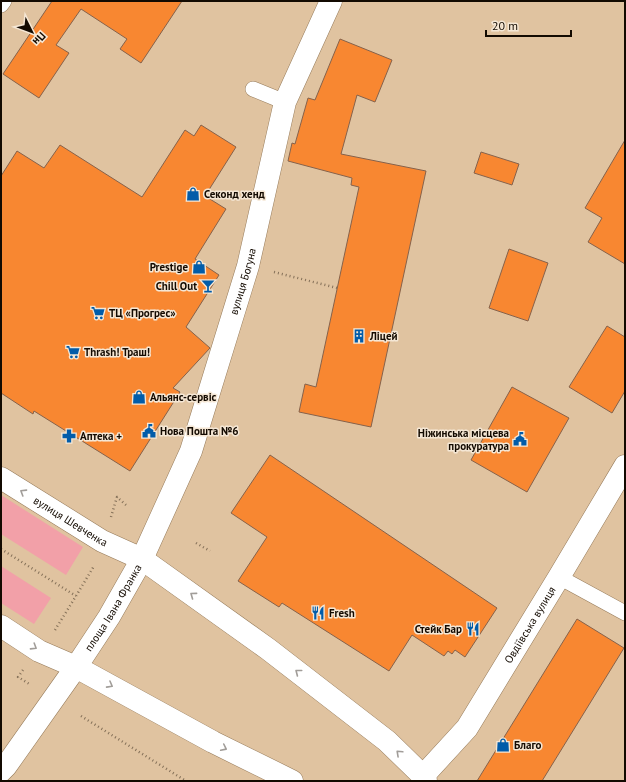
<svg xmlns="http://www.w3.org/2000/svg" width="626" height="782" font-family="'PT Sans',sans-serif">
<style>
.green{fill:#f2a0a8}
.building{fill:#f88731;stroke:#86624b}
.lines{fill:none;stroke-linecap:round;stroke-linejoin:round}
.service-casing{stroke:#967b5a;stroke-width:16}
.minor-casing{stroke:#967b5a;stroke-width:23}
.tertiary-casing{stroke:#967b5a;stroke-width:23}
.secondary-casing{stroke:#967b5a;stroke-width:23}
.primary-casing{stroke:#967b5a;stroke-width:23}
.path{stroke:#847058;stroke-width:2.5;stroke-dasharray:1 3;stroke-linecap:butt}
.service{stroke:#fff;stroke-width:15}
.minor{stroke:#fff;stroke-width:22}
.tertiary{stroke:#fff;stroke-width:22}
.secondary{stroke:#fff;stroke-width:22}
.primary{stroke:#fff;stroke-width:22}
.oneway{stroke:#a19d99}
.labels{text-anchor:middle;stroke-width:3;stroke-linejoin:round;paint-order:stroke}
.poi-label{font-size:11px;font-weight:bold;fill:#130a01;stroke:#f5e7d5;text-anchor:start}
.street-label{font-size:11px;fill:#130a01;stroke:#f5e7d5}
</style>
<rect width="100%" height="100%" fill="#e0c3a0"/>
<g class="green">
<polygon points="1,495 83,547 66,575 1,534"/>
<polygon points="1,566 51,598 34,624 1,603"/>
</g>
<g class="building">
<polygon points="52,1 182,1 141,63 120,49 127,39 81,9 56,45 69,53 39,98 3,74"/>
<polygon points="340,39 392,60 375,102 357,95 341,154 426,171 371,427 299,412 305,384 316,387 359,187 351,185 352,178 288,161 292,143 295,144 308,98 315,100"/>
<polygon points="201,125 236,147 205,196 226,209 195,259 219,275 186,327 210,348 173,388 180,392 130,471 34,411 33,414 1,393 1,176 17,151 44,168 60,145 142,197 185,130 194,136"/>
<polygon points="625,140 625,264 588,242 602,218 585,208"/>
<polygon points="481,152 519,164 512,185 474,173"/>
<polygon points="509,249 548,263 528,321 489,308"/>
<polygon points="607,326 625,337 625,391 612,413 569,387"/>
<polygon points="512,387 569,418 527,492 471,460"/>
<polygon points="270,455 497,608 465,657 455,650 452,654 448,651 444,656 412,635 389,671 282,603 279,607 238,581 267,537 231,513"/>
<polygon points="577,619 624,648 542,781 477,781"/>
</g>
<g class="lines">
<g class="service-casing">
<g id="service">
<polyline points="1,5 4,1"/>
<polyline points="253,89 285,102"/>
<polyline points="559,577 625,613"/>
</g>
</g>
<g class="minor-casing">
<g id="minor">
<path id="s1" d="M142,559l49,-108 57,-185 37,-164 46,-101"/>
</g>
</g>
<g class="tertiary-casing">
<polyline id="tertiary" points="1,771 6,766 76,667"/>
</g>
<g class="secondary-casing">
<g id="secondary">
<path id="s2" d="M423,776l44,-48 92,-151 66,-111"/>
</g>
</g>
<g class="primary-casing">
<g id="primary">
<path id="s3" d="M1,478l101,63 40,18 126,90 119,92 36,35 3,5"/>
<polyline points="1,626 39,651 76,667 213,742 292,781"/>
<path id="s4" d="M76,667l33,-50 33,-58"/>
</g>
</g>
<g class="path">
<polyline points="274,272 337,288"/>
<polyline points="111,517 117,497 126,505"/>
<polyline points="196,543 210,551"/>
<polyline points="1,549 76,596"/>
<polyline points="55,630 76,596 94,566"/>
<polyline points="23,670 18,677 31,685"/>
<polyline points="81,716 186,781"/>
</g>
<use href="#service" class="service"/>
<use href="#minor" class="minor"/>
<use href="#tertiary" class="tertiary"/>
<use href="#secondary" class="secondary"/>
<use href="#primary" class="primary"/>
</g>
<defs><path id="oneway-chevron" d="M-2-3.5L2.5 0L-2 3.5" fill="none" stroke-width="1.6" stroke-linecap="round" stroke-linejoin="round"/></defs>
<g class="oneway">
<use href="#oneway-chevron" transform="translate(23 492) rotate(-148)"/>
<use href="#oneway-chevron" transform="translate(193 595) rotate(-144)"/>
<use href="#oneway-chevron" transform="translate(34 647) rotate(32)"/>
<use href="#oneway-chevron" transform="translate(298 672) rotate(-142)"/>
<use href="#oneway-chevron" transform="translate(110 685) rotate(29)"/>
<use href="#oneway-chevron" transform="translate(224 748) rotate(26)"/>
<use href="#oneway-chevron" transform="translate(399 753) rotate(-137)"/>
</g>
<defs>
<g id="shop-bare" transform="scale(1.08)"><path d="M-5-2.5h2.3a2.7 3.5 0 0 1 5.4 0H5L5.5 6h-11ZM-1.5-2.5h3a1.5 2.3 0 0 0-3 0Z" fill="#025ca9" stroke="#f5e7d5" stroke-width="2.5" paint-order="stroke"/></g>
<g id="bar-bare" transform="scale(1.08)"><path d="M-6-5H6L.8 .8V4.5H3.5V6h-7V4.5H-.8V.8Z" fill="#025ca9" stroke="#f5e7d5" stroke-width="2.5" paint-order="stroke"/></g>
<g id="supermarket-bare" transform="scale(1.08)"><path d="M-6-5.5h2.5l.6 2H6L4.5 2H-2.5L-4.4-4H-6ZM-1.5 3.2a1.3 1.3 0 1 0 .1 0ZM3 3.2a1.3 1.3 0 1 0 .1 0Z" fill="#025ca9" stroke="#f5e7d5" stroke-width="2.5" paint-order="stroke"/></g>
<g id="building-bare" transform="scale(1.08)"><path d="M-4-6H4V6H1V3H-1V6H-4ZM-2.5-4.3h1.7v1.8h-1.7ZM.8-4.3h1.7v1.8H.8ZM-2.5-1h1.7V.8h-1.7ZM.8-1h1.7V.8H.8Z" fill="#025ca9" stroke="#f5e7d5" stroke-width="2.5" paint-order="stroke"/></g>
<g id="civic-bare" transform="scale(1.08)"><path d="M-.6-6.5H3V-4.5H.6V-3L4-1V1h2V6H-6V1h2V-1L-.6-3ZM-1.2 2.5V6h2.4V2.5Z" fill="#025ca9" stroke="#f5e7d5" stroke-width="2.5" paint-order="stroke"/></g>
<g id="pharmacy-bare" transform="scale(1.08)"><path d="M-2-6h4v4h4v4h-4v4h-4v-4h-4v-4h4Z" fill="#025ca9" stroke="#f5e7d5" stroke-width="2.5" paint-order="stroke"/></g>
<g id="restaurant-bare" transform="scale(1.08)"><path d="M-5-6h1v4h1v-4h1v4h1v-4h1v5L-1.5 .5V6h-2V.5L-5-1ZM5-6V6H3V1.5H1.5Q1.5-4 5-6Z" fill="#025ca9" stroke="#f5e7d5" stroke-width="2.5" paint-order="stroke"/></g>
</defs>
<g fill-rule="evenodd">
<use href="#shop-bare" x="193" y="194"/>
<use href="#shop-bare" x="199" y="267"/>
<use href="#bar-bare" x="208" y="286"/>
<use href="#supermarket-bare" x="98" y="313"/>
<use href="#building-bare" x="359" y="336"/>
<use href="#supermarket-bare" x="73" y="352"/>
<use href="#shop-bare" x="139" y="397"/>
<use href="#civic-bare" x="149" y="431"/>
<use href="#pharmacy-bare" x="69" y="436"/>
<use href="#civic-bare" x="520" y="439"/>
<use href="#restaurant-bare" x="318" y="613"/>
<use href="#restaurant-bare" x="473" y="629"/>
<use href="#shop-bare" x="503" y="745"/>
</g>
<g class="labels">
<g class="poi-label">
<text x="204" y="198">Секонд хенд</text>
<text x="188" y="271" text-anchor="end">Prestige</text>
<text x="197" y="290" text-anchor="end">Chill Out</text>
<text x="109" y="317">ТЦ «Прогрес»</text>
<text x="370" y="340">Ліцей</text>
<text x="84" y="356">Thrash! Траш!</text>
<text x="150" y="401">Альянс-сервіс</text>
<text x="160" y="435">Нова Пошта №6</text>
<text x="509" y="437" text-anchor="end">Ніжинська місцева<tspan x="509" dy="13">прокуратура</tspan></text>
<text x="80" y="440">Аптека +</text>
<text x="329" y="617">Fresh</text>
<text x="462" y="633" text-anchor="end">Стейк Бар</text>
<text x="514" y="749">Благо</text>
</g>
<g class="street-label">
<text dy="4" stroke="none"><textPath href="#s1" startOffset="296">вулиця Богуна</textPath></text>
<text dy="4" stroke="none"><textPath href="#s3" startOffset="82">вулиця Шевченка</textPath></text>
<text dy="4" stroke="none"><textPath href="#s4" startOffset="70">площа Івана Франка</textPath></text>
<text dy="4" stroke="none"><textPath href="#s2" startOffset="186">Овдіївська вулиця</textPath></text>
</g>
</g>
<rect width="626" height="782" fill="none" stroke="#130a01" stroke-width="4"/>
<g transform="translate(32 32) rotate(132)" stroke="#f5e7d5" stroke-width="3" paint-order="stroke">
<path d="M0-3L7 15L0 10L-7 15Z" fill="#130a01"/>
<text y="-6" font-size="11" font-weight="bold" text-anchor="middle" fill="#130a01">Пн</text>
</g>
<path d="M486 30v6h85v-6" fill="none" stroke="#130a01" stroke-width="2"/>
<text x="492" y="30" font-size="12" fill="#130a01" stroke="#f5e7d5" stroke-width="3" paint-order="stroke">20 m</text>
</svg>
